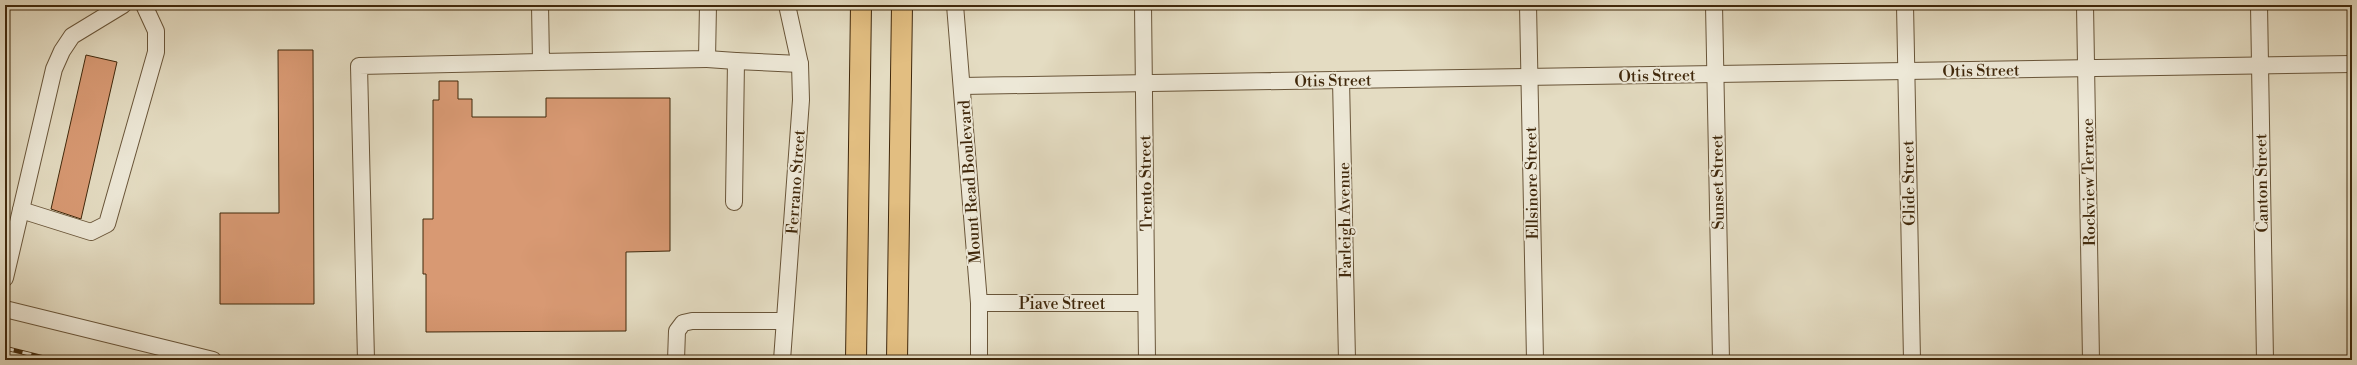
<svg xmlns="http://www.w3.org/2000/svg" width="2357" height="365" font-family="'Libre Bodoni',serif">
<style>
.building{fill:#d89973;stroke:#40280b}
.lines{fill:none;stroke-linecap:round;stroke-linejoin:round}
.minor-casing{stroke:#695539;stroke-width:18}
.major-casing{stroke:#40280b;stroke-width:22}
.minor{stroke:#ede8d7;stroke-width:16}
.major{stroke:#e2be81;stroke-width:20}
.rail-casing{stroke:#40280b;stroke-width:4.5}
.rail{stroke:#ede8d7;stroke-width:3;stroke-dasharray:9;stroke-linecap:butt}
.labels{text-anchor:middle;stroke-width:4;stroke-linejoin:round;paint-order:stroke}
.street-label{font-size:16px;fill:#40280b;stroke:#ede8d7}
</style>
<rect width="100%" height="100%" fill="#e4dcc2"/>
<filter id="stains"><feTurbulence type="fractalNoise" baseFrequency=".005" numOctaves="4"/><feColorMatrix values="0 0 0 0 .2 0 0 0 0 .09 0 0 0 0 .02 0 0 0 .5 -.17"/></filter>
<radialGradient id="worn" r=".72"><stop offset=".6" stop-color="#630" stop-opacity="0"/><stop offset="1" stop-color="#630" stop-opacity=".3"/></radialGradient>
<g class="building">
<polygon points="278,50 313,50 314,304 220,304 220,213 279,213"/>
<polygon points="86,55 117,62 81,219 51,209"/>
<polygon points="439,81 458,81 458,99 472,99 472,117 546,117 546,98 670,98 670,251 626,252 626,331 426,332 426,274 423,274 423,219 433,219 433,100 439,100"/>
</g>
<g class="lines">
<g class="minor-casing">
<g id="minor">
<polyline points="540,5 541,62 707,59 708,5"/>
<polyline points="955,5 979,303 979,360"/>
<polyline points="1143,5 1147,360"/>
<polyline points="1528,5 1535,360"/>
<polyline points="1714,5 1721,360"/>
<polyline points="1905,5 1912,360"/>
<polyline points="2085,5 2091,360"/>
<polyline points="2259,5 2265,360"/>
<polyline points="707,59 736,61 734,202"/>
<polyline points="736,61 800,64"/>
<polyline points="1341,80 1347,360"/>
<polyline points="962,86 2352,64"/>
<polyline points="21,210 91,232 107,224 156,52 156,31 144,5"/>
<polyline points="5,278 54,69 62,51 72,36 123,5"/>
<polyline points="979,303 1146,303"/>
<polyline points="5,309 213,360"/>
<polyline points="366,360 359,66 541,62"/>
<polyline points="676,360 677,331 683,323 692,321 784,321"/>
<polyline points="782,360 801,100 800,64 787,5"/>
</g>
</g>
<g class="major-casing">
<g id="major">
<polyline points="856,360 861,5"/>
<polyline points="897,360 902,5"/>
</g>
</g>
<use href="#minor" class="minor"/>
<use href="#major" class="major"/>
<g class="rail-casing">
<g id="rail">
<polyline points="5,10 6,5"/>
<polyline points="5,348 53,360"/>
</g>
</g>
<use href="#rail" class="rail"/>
</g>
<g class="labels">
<g class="street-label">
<text transform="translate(1981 70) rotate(-1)" y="6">Otis Street</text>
<text transform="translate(1657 75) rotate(-1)" y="6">Otis Street</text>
<text transform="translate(1333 80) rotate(-1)" y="6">Otis Street</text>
<text transform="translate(795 182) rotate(-86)" y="6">Ferrano Street</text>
<text transform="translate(969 182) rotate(-94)" y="6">Mount Read Boulevard</text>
<text transform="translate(1717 182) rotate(-91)" y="6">Sunset Street</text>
<text transform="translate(2088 182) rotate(-91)" y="6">Rockview Terrace</text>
<text transform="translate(1145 183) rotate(-91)" y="6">Trento Street</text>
<text transform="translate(1531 183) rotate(-91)" y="6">Ellsinore Street</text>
<text transform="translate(1908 183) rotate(-91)" y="6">Glide Street</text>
<text transform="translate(2261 183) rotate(-91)" y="6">Canton Street</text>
<text transform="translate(1344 220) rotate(-91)" y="6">Farleigh Avenue</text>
<text x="1062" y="309">Piave Street</text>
</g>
</g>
<rect width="2357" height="365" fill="none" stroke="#e4dcc2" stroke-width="20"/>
<rect x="6" y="6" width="2345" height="353" fill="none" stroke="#40280b" stroke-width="2"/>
<rect x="10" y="10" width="2337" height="345" fill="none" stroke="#40280b"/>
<rect width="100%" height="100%" filter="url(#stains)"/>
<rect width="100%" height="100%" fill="url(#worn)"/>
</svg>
